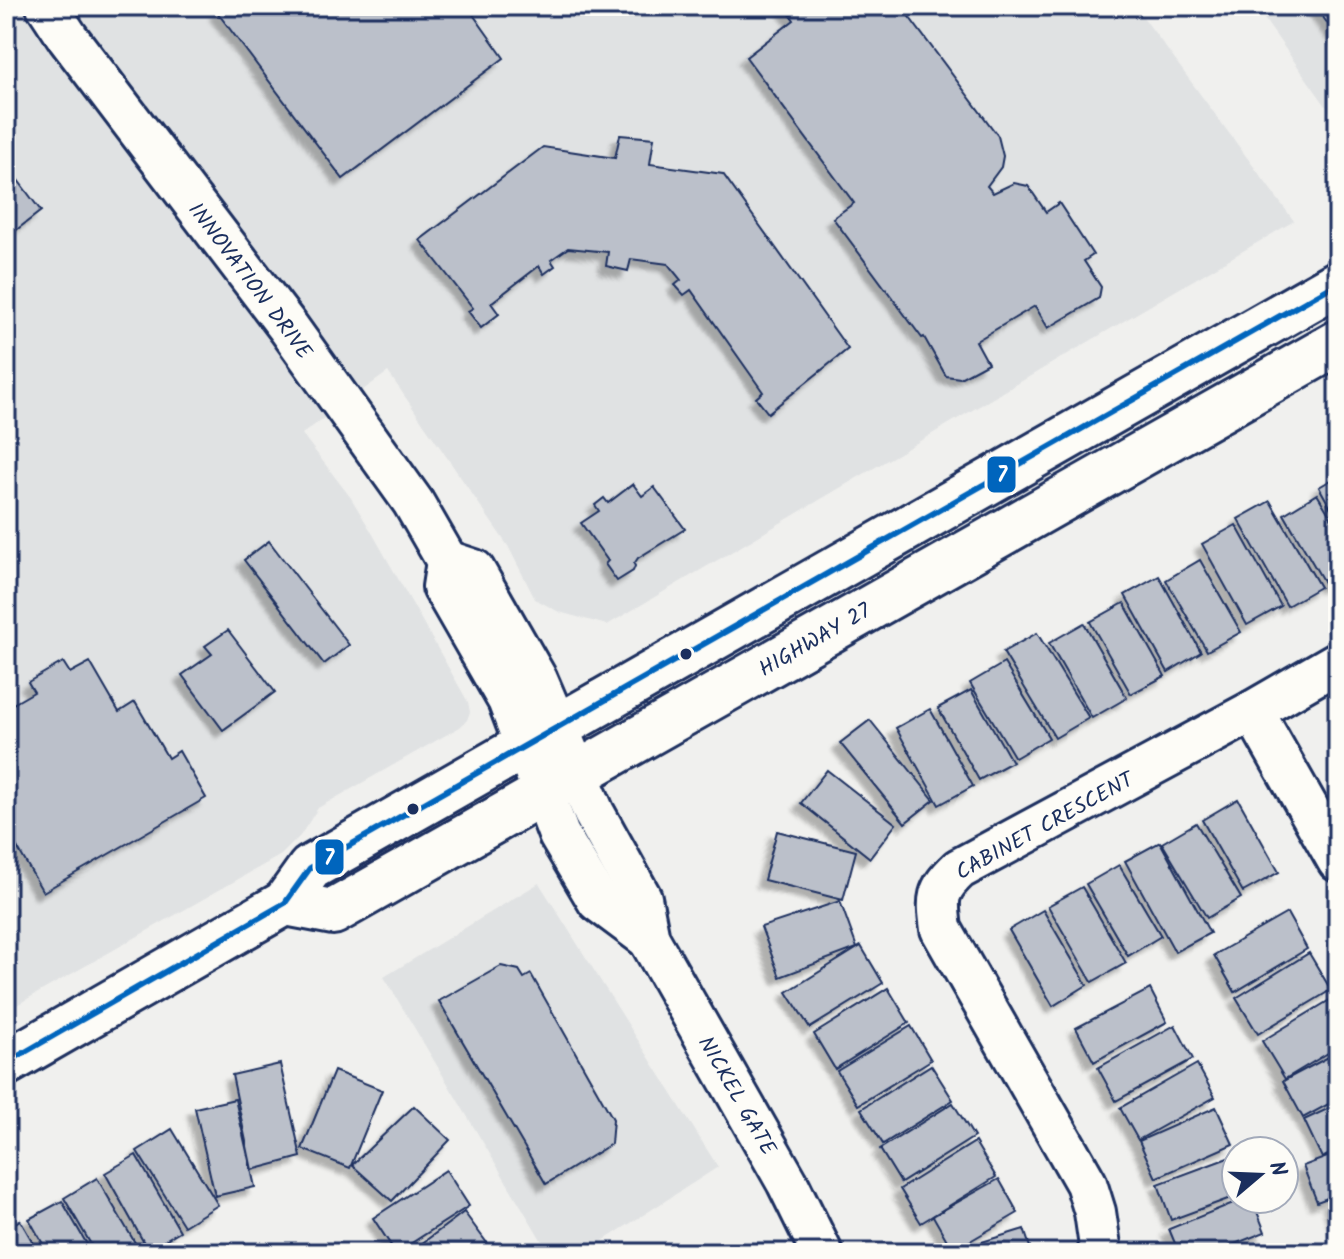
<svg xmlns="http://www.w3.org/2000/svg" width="1344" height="1259" font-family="Kalam,sans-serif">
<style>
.built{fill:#e0e2e3}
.building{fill:#bbc0ca;stroke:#1b2f5e;stroke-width:2;filter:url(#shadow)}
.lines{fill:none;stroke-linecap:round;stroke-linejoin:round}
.minor-casing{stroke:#1b2f5e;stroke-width:46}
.major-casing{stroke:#1b2f5e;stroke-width:50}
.minor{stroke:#fdfcf7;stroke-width:40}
.major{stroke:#fdfcf7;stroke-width:44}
.bus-1-casing{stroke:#fdfcf7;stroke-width:12}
.bus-1{stroke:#0065bd;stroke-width:6}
.bus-dot{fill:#1b2f5e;stroke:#fdfcf7;stroke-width:3}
.labels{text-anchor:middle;stroke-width:7;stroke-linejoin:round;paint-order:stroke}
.street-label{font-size:22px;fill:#1b2f5e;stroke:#fdfcf7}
.line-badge{stroke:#fdfcf7;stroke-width:3}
.badge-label{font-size:22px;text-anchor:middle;font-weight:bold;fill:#fff}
</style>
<defs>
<filter id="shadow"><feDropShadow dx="-7" dy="7" stdDeviation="2" flood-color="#0004"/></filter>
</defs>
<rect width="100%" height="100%" fill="#f0f0ee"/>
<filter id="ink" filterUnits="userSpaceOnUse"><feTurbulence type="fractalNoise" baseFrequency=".0125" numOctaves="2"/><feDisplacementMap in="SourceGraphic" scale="16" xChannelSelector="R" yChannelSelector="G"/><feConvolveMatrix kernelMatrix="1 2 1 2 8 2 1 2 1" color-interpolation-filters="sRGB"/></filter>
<g filter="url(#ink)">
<g class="built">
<polygon points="6,6 1135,6 1294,221 607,625 559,612 535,599 508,546 388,372 302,434 351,498 371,531 468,702 470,712 467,720 460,727 318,808 300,836 281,855 6,1011"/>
<polygon points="1255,6 1338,6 1338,123"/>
<polygon points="539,883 718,1167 584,1253 549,1253 384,977"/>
</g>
<g class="building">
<polygon points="226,6 467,6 504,58 343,179 217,12"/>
<polygon points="784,6 901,6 998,136 1003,156 1001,167 987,186 993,193 1014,183 1028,186 1046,212 1059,203 1093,255 1084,261 1101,287 1099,298 1048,328 1035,306 976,341 988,363 960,378 946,376 924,337 922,338 833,218 854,203 746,57 794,20"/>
<polygon points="1315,6 1338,6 1338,38"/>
<polygon points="620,135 654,138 650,164 723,174 848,349 768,413 756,398 763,392 691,290 684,295 675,285 681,280 668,264 631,259 628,271 606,266 608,252 568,248 551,260 555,266 544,274 539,266 491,303 499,314 481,328 468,311 473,308 420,240 543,147 615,158"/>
<polygon points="6,164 41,211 6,238"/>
<polygon points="1338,476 1338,521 1319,487"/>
<polygon points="633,484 642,496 654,487 685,529 638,558 634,564 635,566 633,571 617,581 605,564 608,561 581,523 599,511 595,505 604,498 608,503"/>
<polygon points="1317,494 1338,529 1338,579 1326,586 1284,514"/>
<polygon points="1270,501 1320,587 1287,606 1238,519"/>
<polygon points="1236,525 1281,606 1247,625 1202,544"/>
<polygon points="269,541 349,645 324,664 244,560"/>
<polygon points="1200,560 1241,632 1207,651 1166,580"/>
<polygon points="1159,576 1201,652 1168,672 1125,595"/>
<polygon points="1124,603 1165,676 1131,694 1090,622"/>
<polygon points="1084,623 1127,698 1092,718 1049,643"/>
<polygon points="228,630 275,692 223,730 182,675 212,654 205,646"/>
<polygon points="1037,633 1089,718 1055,738 1003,652"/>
<polygon points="63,662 70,673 90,662 119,712 135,702 168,758 179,751 206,798 43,892 6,828 6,708 34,692 28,682"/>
<polygon points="1004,663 1049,738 1015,758 970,683"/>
<polygon points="971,690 1012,762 979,780 938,708"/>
<polygon points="930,709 973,786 939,805 896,728"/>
<polygon points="870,720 934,800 905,823 840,743"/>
<polygon points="827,770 896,824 870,858 801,803"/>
<polygon points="1238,799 1279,872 1243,892 1202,820"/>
<polygon points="1196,823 1241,898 1207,918 1162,843"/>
<polygon points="777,831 856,851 843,900 764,880"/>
<polygon points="1160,842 1210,933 1175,952 1125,861"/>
<polygon points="1119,865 1161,936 1128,956 1086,884"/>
<polygon points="1082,887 1126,963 1092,982 1048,906"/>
<polygon points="840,901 857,948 780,977 761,927"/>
<polygon points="1043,910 1087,985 1053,1006 1009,930"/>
<polygon points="1287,913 1307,949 1235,992 1214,955"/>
<polygon points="861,946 883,983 810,1028 787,992"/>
<polygon points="1309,953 1331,990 1258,1034 1236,998"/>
<polygon points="501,966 519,970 524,978 531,974 613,1119 611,1144 546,1184 439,1001"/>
<polygon points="888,988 909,1023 835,1069 814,1034"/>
<polygon points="1150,989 1167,1022 1094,1062 1076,1028"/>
<polygon points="1333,998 1338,1006 1338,1047 1285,1079 1262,1041"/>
<polygon points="1175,1025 1193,1059 1116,1101 1098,1068"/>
<polygon points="911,1026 931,1060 858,1105 837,1071"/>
<polygon points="1338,1052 1338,1099 1303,1118 1283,1081"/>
<polygon points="280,1064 301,1157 252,1170 232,1075"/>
<polygon points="1197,1064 1215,1097 1138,1140 1120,1108"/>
<polygon points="931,1065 953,1100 883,1144 861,1109"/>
<polygon points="334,1071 382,1090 350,1168 302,1149"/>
<polygon points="235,1099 255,1187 215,1196 195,1108"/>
<polygon points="953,1103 974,1137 901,1183 880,1149"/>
<polygon points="1338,1104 1338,1150 1322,1158 1304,1120"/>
<polygon points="414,1106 450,1140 392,1201 352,1165"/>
<polygon points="1216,1107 1233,1144 1156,1178 1139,1141"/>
<polygon points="172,1129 218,1205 184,1226 137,1151"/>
<polygon points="975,1142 996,1177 921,1223 900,1189"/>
<polygon points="1338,1153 1338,1194 1317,1202 1303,1166"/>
<polygon points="136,1155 180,1231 148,1250 105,1173"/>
<polygon points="1236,1155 1236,1196 1171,1220 1158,1184"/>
<polygon points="446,1170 469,1206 396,1253 373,1218"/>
<polygon points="97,1178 141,1253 96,1253 64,1198"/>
<polygon points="999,1179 1018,1213 953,1251 933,1216"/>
<polygon points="1243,1199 1252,1199 1265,1232 1212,1253 1179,1253 1169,1229"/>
<polygon points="1338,1199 1338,1229 1330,1201"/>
<polygon points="62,1201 92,1253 48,1253 29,1219"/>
<polygon points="464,1212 487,1243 474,1253 409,1253"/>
<polygon points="20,1220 39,1253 6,1253 6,1229"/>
<polygon points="1024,1229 1032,1253 946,1253"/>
</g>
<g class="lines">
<g class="minor-casing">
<g id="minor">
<polyline points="47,6 68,38 288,327 413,502 447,561 443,587 508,700 559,835 598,901 649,939"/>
<polyline points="447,561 474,570 537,680 594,813 641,898 649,939 787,1182 822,1253"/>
<polyline points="1253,711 1338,861"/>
<path d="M1101,1253l-6,-41 -9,-29 -145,-254c-4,-31 -5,-38 18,-60l294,-158 85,-49"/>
</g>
</g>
<g class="major-casing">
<g id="major">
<polyline points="285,903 333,912 1338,343"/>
<polyline points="6,1063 285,903 310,868 1338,283"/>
</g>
</g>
<use href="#minor" class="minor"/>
<use href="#major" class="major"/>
<g class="bus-1-casing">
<polyline id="bus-1" points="6,1063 285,903 310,868 1338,283"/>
</g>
<use href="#bus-1" class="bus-1"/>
</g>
</g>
<g class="bus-dot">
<circle cx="686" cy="654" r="7"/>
<circle cx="413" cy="809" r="7"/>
</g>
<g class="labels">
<g class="street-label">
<text transform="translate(251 280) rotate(53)" y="8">INNOVATION DRIVE</text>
<text transform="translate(814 639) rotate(-30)" y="8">HIGHWAY 27</text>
<text transform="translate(1044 825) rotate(-29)" y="8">CABINET CRESCENT</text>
<text transform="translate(738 1095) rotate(60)" y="8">NICKEL GATE</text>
</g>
</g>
<g class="line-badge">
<rect x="986" y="455" width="31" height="39" rx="8" fill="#0065bd"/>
<rect x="314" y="838" width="31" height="38" rx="8" fill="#0065bd"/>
</g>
<g class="badge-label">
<text x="1002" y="482">7</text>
<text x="329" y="865">7</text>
</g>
<rect width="1344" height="1259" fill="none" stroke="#fdfcf7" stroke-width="32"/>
<rect x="16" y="16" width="1312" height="1227" fill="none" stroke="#1b2f5e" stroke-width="3" filter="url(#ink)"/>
<g transform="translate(1260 1175) rotate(71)"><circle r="38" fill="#fdfcf7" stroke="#a3aaba" stroke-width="2"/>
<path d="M0-6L14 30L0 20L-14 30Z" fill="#1b2f5e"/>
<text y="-12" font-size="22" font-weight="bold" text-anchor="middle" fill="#1b2f5e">N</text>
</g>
</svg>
